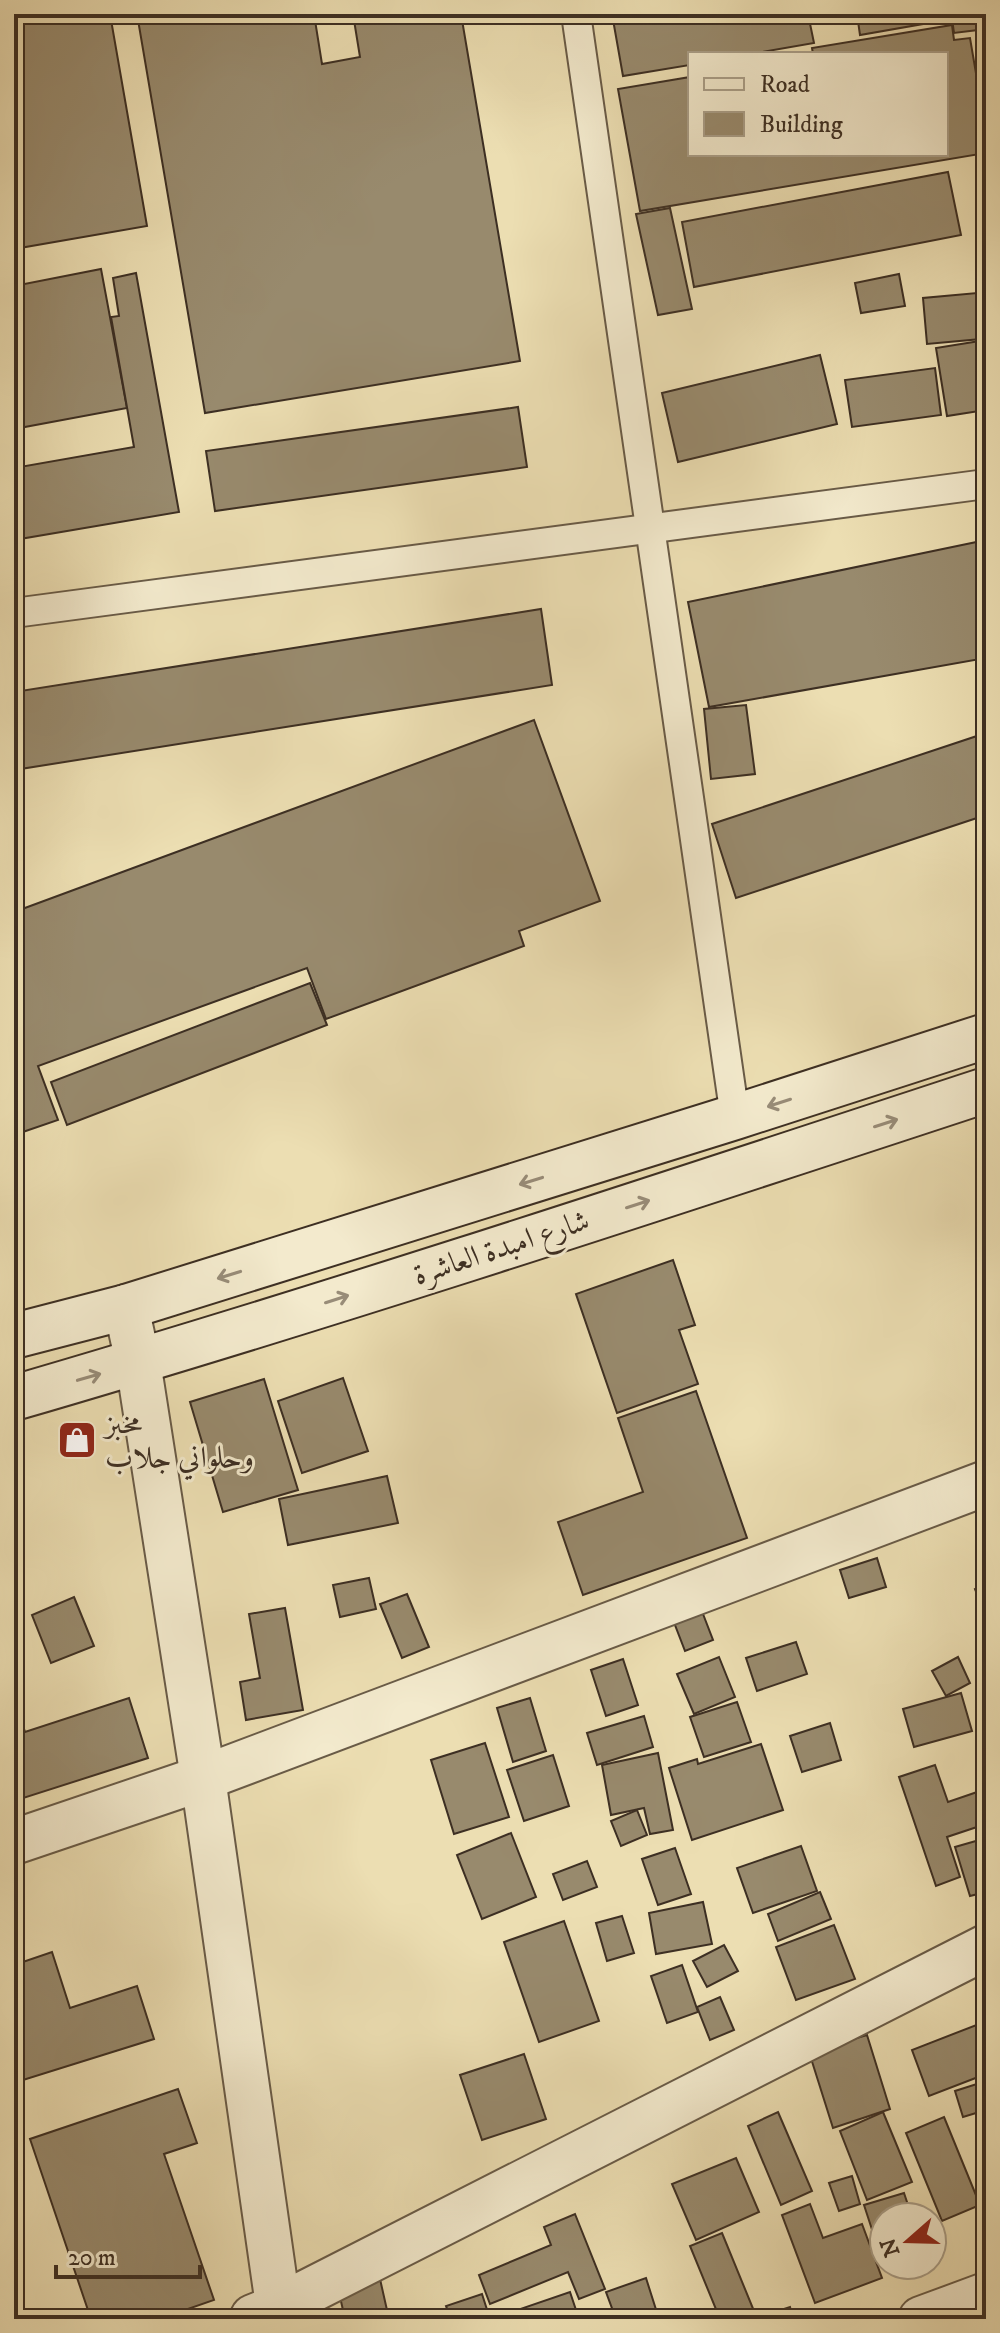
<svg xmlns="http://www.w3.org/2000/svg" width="1000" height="2333" font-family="'IM FELL DW Pica',Amiri,serif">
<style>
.building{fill:#988a6d;stroke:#3d2f23;stroke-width:2}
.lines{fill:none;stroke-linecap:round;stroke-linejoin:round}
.lane-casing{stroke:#695b47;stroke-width:32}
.street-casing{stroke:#695b47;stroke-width:48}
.secondary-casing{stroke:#3d2f23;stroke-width:48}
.lane{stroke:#f3eacd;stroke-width:28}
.street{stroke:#f3eacd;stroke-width:44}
.secondary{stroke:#f3eacd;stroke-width:44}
.oneway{stroke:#988c78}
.labels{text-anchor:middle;stroke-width:6;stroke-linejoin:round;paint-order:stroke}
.street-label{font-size:30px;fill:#3d2f23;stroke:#f3eacd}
.poi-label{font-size:30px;fill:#3d2f23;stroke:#f3eacd;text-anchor:start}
</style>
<rect width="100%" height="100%" fill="#ecdeb2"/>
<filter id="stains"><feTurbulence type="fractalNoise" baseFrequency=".0025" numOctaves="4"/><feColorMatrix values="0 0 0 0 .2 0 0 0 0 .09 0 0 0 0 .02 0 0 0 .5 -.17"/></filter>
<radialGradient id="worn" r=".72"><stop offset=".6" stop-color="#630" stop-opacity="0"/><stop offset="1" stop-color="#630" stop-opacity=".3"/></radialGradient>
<g class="building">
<polygon points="14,14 110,14 147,226 14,249"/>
<polygon points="137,14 314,14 322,64 360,57 353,14 461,14 520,361 205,413"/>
<polygon points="612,14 808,14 814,43 751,54 690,54 690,65 623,76"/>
<polygon points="857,14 986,14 986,29 954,33 952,19 860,35"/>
<polygon points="952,25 954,40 970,38 986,132 986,153 640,211 618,89 690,77 690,154 946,154 946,54 813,54 812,48"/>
<polygon points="948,172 961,235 694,287 682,222"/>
<polygon points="670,208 692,309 658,315 636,214"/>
<polygon points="986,221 986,254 979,222"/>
<polygon points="101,269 127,408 14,429 14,286"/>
<polygon points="136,273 179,512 14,540 14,468 134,447 111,317 119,316 113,278"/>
<polygon points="899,274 905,306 861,313 855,283"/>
<polygon points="977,293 981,339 927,344 923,298"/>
<polygon points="986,340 986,410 947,416 936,348"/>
<polygon points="820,355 837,424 678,462 662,393"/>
<polygon points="935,368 941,415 852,427 845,380"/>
<polygon points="518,407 527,467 215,511 206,451"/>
<polygon points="986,540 986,658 709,707 688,602"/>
<polygon points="541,609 552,685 14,770 14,692"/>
<polygon points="746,705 755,774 711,779 704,709"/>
<polygon points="534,720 600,901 519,931 524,946 326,1019 307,968 38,1066 58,1120 14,1135 14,912"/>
<polygon points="986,733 986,815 736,898 712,824"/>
<polygon points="310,983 327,1025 67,1125 51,1082"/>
<polygon points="673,1260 695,1325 679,1330 698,1384 617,1413 576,1294"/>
<polygon points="343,1378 368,1451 302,1473 278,1401"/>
<polygon points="264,1379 298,1490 223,1512 190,1402"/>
<polygon points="696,1391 747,1538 583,1595 558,1522 643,1492 618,1418"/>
<polygon points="387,1476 398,1523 288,1545 279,1499"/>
<polygon points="986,1511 986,1533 978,1515"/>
<polygon points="877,1558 886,1587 849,1598 840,1570"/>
<polygon points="369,1578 376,1609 340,1617 333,1585"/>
<polygon points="986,1585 986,1617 975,1589"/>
<polygon points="407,1594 429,1647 402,1658 380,1604"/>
<polygon points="74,1597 94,1646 51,1663 32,1615"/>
<polygon points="698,1601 713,1640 685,1651 670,1612"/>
<polygon points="285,1608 303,1710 246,1720 240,1682 260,1678 249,1614"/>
<polygon points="796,1642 807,1674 757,1691 746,1658"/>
<polygon points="719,1657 735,1697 694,1714 677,1674"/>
<polygon points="958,1657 970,1683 946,1696 932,1671"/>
<polygon points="623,1659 638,1705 606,1716 591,1670"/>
<polygon points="961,1693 972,1731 914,1747 903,1709"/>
<polygon points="14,1697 25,1732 129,1698 148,1758 14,1801"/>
<polygon points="530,1698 546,1751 513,1762 497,1708"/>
<polygon points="737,1702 751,1742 704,1757 690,1717"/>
<polygon points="644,1716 653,1747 597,1765 587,1733"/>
<polygon points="830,1723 841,1760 802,1772 790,1736"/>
<polygon points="485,1743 509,1817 454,1834 431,1760"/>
<polygon points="761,1744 783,1810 692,1840 669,1768 697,1759 698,1764"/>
<polygon points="658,1753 673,1830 650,1834 644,1808 611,1815 602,1765"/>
<polygon points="553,1755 569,1806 524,1821 507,1770"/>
<polygon points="935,1765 948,1802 986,1789 986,1824 947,1837 960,1877 936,1886 899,1777"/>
<polygon points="637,1810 647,1835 621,1846 611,1821"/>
<polygon points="511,1833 536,1897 482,1919 457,1855"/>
<polygon points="986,1838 986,1892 970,1896 955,1847"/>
<polygon points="801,1846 817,1891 753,1913 737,1868"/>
<polygon points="675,1848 691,1894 658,1905 642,1859"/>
<polygon points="587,1861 597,1887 563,1900 553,1874"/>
<polygon points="820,1892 831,1919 778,1941 768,1914"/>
<polygon points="703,1902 712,1944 656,1954 649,1913"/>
<polygon points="622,1916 634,1953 607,1961 596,1923"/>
<polygon points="564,1921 599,2021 539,2042 504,1942"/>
<polygon points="834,1925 855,1979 796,2000 776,1947"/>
<polygon points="724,1945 738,1971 707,1987 693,1961"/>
<polygon points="52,1952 70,2008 137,1986 154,2039 23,2080 14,2051 14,1965"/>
<polygon points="682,1965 698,2012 667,2023 651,1976"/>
<polygon points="720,1997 734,2030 710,2040 697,2007"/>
<polygon points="979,2024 986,2043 986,2074 929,2096 912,2050"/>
<polygon points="867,2035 890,2109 833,2128 809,2052"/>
<polygon points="524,2054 546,2119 482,2140 460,2075"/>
<polygon points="986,2081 986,2110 963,2117 955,2091"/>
<polygon points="178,2089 197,2143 164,2154 214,2300 159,2319 91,2319 30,2139"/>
<polygon points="778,2112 812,2191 781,2205 748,2126"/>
<polygon points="883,2112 912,2182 867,2200 840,2131"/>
<polygon points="944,2117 980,2205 942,2221 906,2133"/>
<polygon points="986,2126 986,2150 977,2130"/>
<polygon points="736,2158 759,2212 696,2240 672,2184"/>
<polygon points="852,2176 860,2204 839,2211 829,2183"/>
<polygon points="904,2193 912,2217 884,2217 884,2246 878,2248 864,2205"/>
<polygon points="810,2204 823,2238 862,2224 882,2278 815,2303 782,2215"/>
<polygon points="575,2214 605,2289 579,2299 568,2272 490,2304 479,2275 551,2245 544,2227"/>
<polygon points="722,2233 754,2311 734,2319 720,2319 690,2246"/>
<polygon points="646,2278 659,2319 616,2319 606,2292"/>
<polygon points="380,2279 389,2319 345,2319 338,2288"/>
<polygon points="570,2292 579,2319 504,2319 503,2315"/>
<polygon points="482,2294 490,2319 451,2319 446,2306"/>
<polygon points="790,2307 793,2319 759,2319 759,2317"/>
<polygon points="701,2310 707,2319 687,2319"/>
</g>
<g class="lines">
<g class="lane-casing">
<g id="lane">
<polyline points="576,14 735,1117"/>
<polyline points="14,613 986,484"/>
</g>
</g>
<g class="street-casing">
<g id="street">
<polyline points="126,1307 138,1362 203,1778 280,2319"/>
<polyline points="14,1842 203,1778 986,1483"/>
<polyline points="253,2317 278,2307 986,1947"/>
<polyline points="921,2319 986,2295"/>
</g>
</g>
<g class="secondary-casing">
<g id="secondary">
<polyline points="14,1336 126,1307 735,1117 986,1036"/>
<path d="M14,1398c326,-95 649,-202 972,-308"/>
</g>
</g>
<use href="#lane" class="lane"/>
<use href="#street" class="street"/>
<use href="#secondary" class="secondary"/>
</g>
<defs><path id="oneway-shaft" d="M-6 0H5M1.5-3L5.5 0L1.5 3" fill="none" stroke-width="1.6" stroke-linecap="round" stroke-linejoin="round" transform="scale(2)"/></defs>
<g class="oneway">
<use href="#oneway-shaft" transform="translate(779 1103) rotate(162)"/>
<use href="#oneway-shaft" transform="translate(886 1123) rotate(-18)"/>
<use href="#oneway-shaft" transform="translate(531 1181) rotate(163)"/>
<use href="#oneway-shaft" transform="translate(638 1204) rotate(-18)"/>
<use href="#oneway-shaft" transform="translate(229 1275) rotate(163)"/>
<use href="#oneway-shaft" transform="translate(337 1299) rotate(-18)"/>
<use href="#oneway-shaft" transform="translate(89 1377) rotate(-16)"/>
</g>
<defs>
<g id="shop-square" transform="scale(2)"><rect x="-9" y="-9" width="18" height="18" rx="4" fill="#8f2418" stroke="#f3eacd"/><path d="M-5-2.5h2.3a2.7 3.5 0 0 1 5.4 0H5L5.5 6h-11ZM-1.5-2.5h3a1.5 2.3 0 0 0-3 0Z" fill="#fff"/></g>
</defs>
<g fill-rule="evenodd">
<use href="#shop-square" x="77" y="1440"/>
</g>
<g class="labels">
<g class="street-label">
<text transform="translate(501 1247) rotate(-18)" y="10">شارع امبدة العاشرة</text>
</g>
<g class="poi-label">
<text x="105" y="1433">مخبز<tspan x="105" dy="34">وحلواني جلاب</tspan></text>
</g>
</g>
<rect width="1000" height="2333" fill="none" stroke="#ecdeb2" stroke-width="48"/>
<rect x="16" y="16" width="968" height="2301" fill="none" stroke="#3d2f23" stroke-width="4"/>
<rect x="24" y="24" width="952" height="2285" fill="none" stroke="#3d2f23" stroke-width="2"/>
<rect x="688" y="52" width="260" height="104" fill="#f3eacd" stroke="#aa9f89" stroke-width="2"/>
<rect x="704" y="78" width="40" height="12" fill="#f3eacd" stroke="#aa9f89" stroke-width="2"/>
<text x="760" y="92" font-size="24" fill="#3d2f23">Road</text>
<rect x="704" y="112" width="40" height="24" fill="#988a6d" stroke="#aa9f89" stroke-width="2"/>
<text x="760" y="132" font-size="24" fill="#3d2f23">Building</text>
<g transform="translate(908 2241) rotate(250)"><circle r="38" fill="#f3eacd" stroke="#aa9f89" stroke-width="2"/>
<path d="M0-6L14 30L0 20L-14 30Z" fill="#8f2418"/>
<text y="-12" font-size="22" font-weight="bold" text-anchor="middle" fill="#3d2f23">N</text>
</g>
<path d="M56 2265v12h144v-12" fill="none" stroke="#3d2f23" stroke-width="4"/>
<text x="68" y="2265" font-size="24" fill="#3d2f23" stroke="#f3eacd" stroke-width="6" paint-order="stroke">20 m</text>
<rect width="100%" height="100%" filter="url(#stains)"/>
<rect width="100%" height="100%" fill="url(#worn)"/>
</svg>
